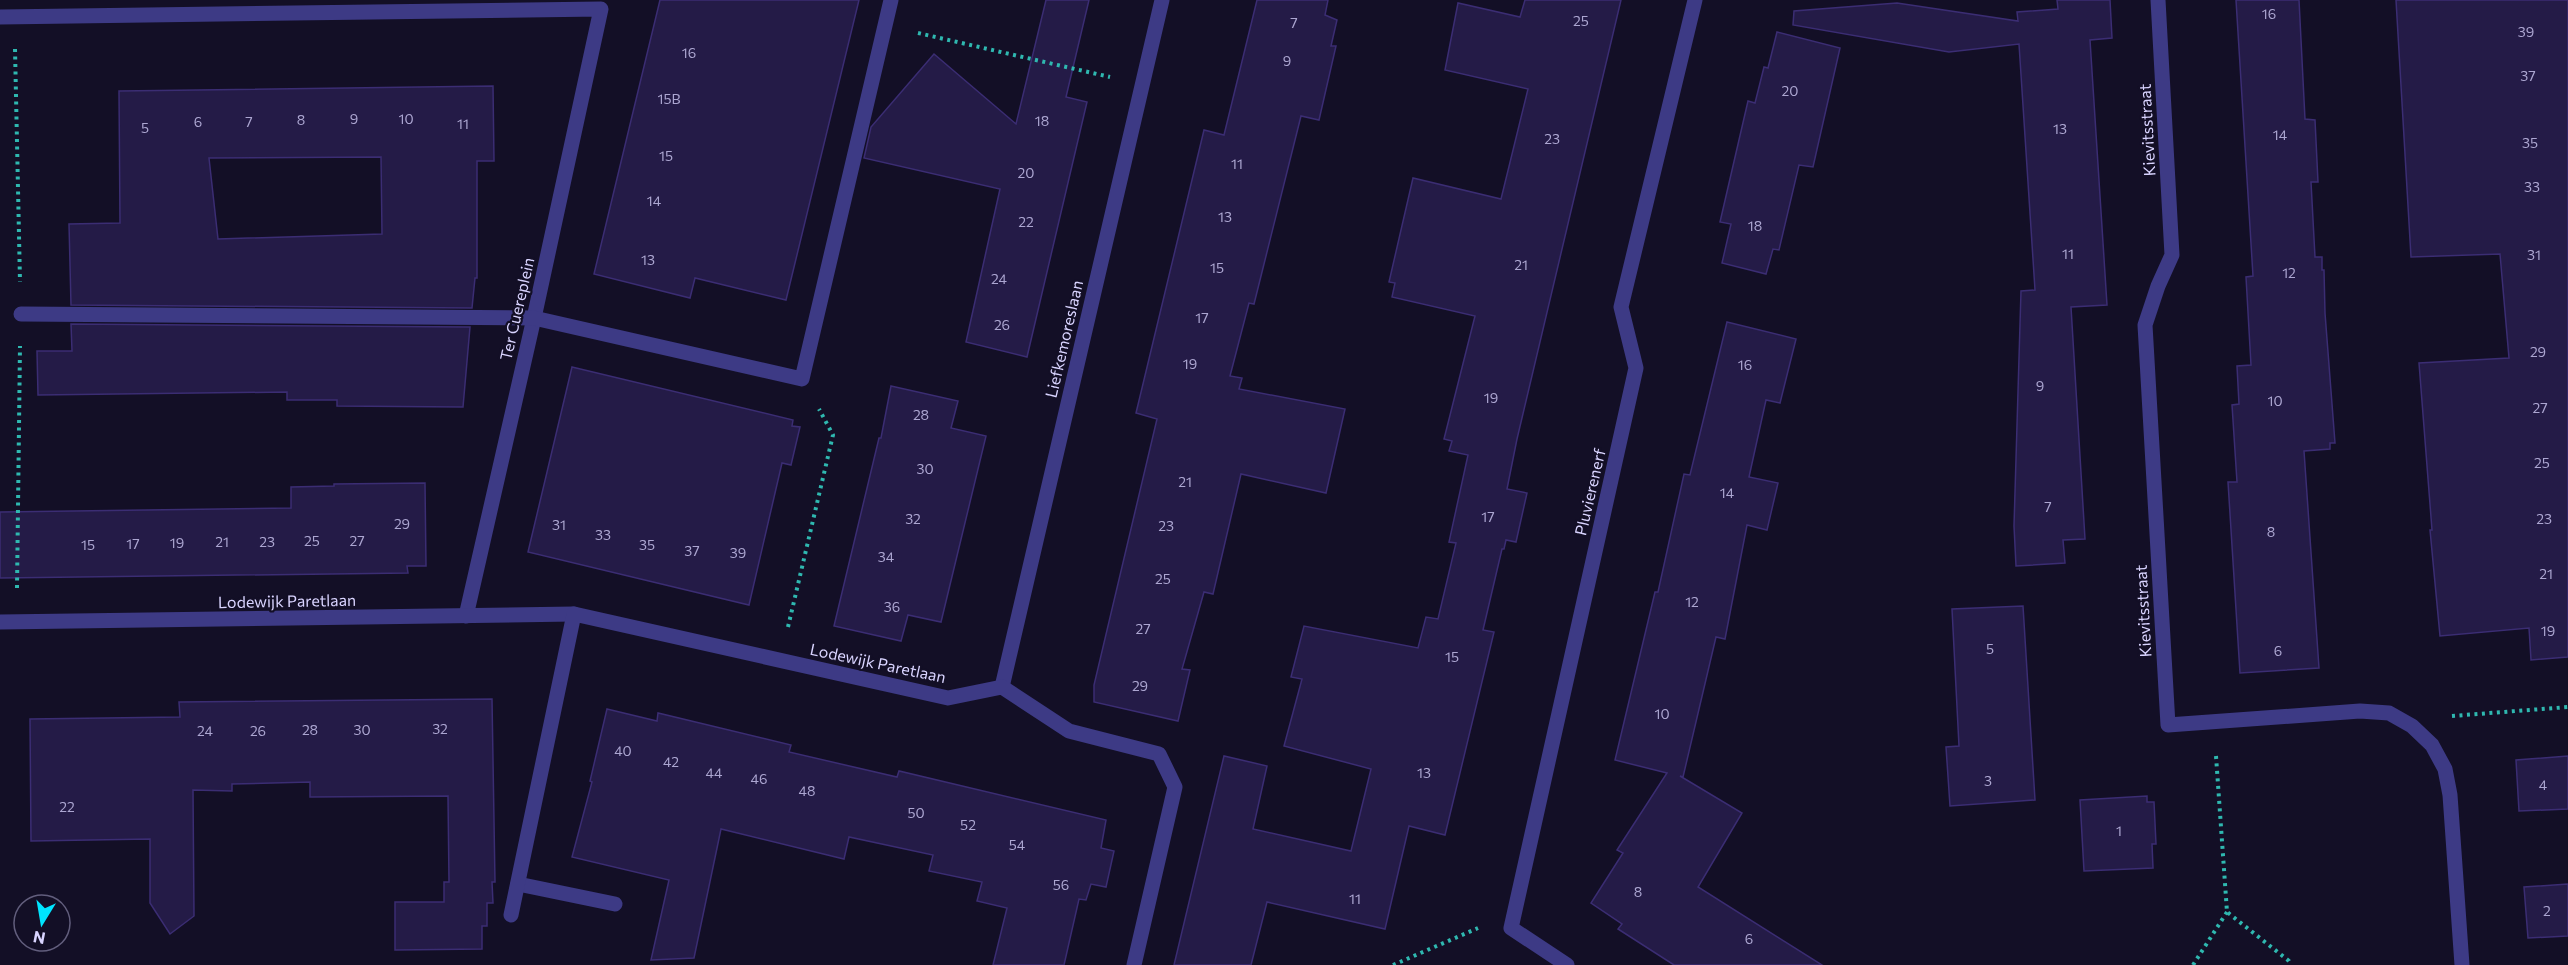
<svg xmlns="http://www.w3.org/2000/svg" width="2568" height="965" font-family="Commissioner,sans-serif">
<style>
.building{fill:#241b47;stroke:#3b2d73;stroke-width:1.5;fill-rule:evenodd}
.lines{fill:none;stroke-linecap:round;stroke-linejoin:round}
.path{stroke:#2fb8b0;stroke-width:4;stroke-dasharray:3 4.5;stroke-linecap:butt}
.minor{stroke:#3d3a85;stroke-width:15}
.labels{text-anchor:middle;stroke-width:4.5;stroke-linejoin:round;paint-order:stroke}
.number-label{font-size:14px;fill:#aca6d1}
.street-label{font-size:16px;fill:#d9d4ff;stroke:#130f26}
</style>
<rect width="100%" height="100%" fill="#130f26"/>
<g class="building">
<polygon points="660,0 859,0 786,300 695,278 690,298 594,274"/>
<polygon points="1046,0 1089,0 1066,97 1087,102 1027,357 966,342 1000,189 864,158 871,127 934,54 1016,124"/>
<polygon points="1257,0 1328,0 1325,15 1337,20 1331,46 1336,46 1319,120 1301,116 1254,304 1249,303 1230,376 1242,378 1239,389 1345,409 1326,493 1241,474 1213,594 1204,592 1182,669 1190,670 1178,721 1094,702 1094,685 1157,419 1136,413 1204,130 1224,135"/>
<polygon points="1525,0 1621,0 1517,439 1507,489 1527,493 1516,542 1506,540 1504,549 1502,549 1483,630 1494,632 1445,835 1409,826 1385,929 1267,902 1251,965 1174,965 1224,756 1267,766 1253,829 1351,851 1371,769 1284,746 1302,679 1291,677 1304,626 1418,648 1426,617 1438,619 1456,543 1449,542 1468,455 1449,451 1452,441 1444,439 1475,316 1392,297 1395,283 1389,282 1413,178 1501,199 1528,89 1445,70 1458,3 1520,17"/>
<polygon points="2057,0 2110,0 2112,38 2090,40 2107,305 2071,307 2085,539 2063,540 2065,563 2016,566 2014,526 2021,291 2035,290 2019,44 1949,52 1793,25 1794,11 1897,3 2018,21 2017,12 2058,9"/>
<polygon points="2236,0 2299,0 2305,119 2315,120 2318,182 2311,182 2315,257 2322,257 2322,270 2324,270 2325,313 2335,443 2330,443 2330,449 2304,451 2319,668 2240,673 2228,482 2237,482 2232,405 2239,404 2237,366 2251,365 2246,277 2253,276"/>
<polygon points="2396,0 2568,0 2568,657 2531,660 2529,628 2440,636 2430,530 2432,530 2419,363 2509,358 2500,254 2411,257"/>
<polygon points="1777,32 1840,48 1813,167 1799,165 1779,250 1773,249 1766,274 1722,263 1731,224 1720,222 1748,101 1755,103 1764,67 1768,68"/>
<path d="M493,86l1,75h-17v117h-2l-3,30 -401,-3 -2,-81 51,-1 -1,-132zM381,157l1,77 -164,5 -9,-81z"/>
<polygon points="1727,322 1796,339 1780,403 1766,400 1749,477 1778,483 1767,530 1747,525 1725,639 1716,637 1683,777 1680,776 1742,813 1698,887 1822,965 1674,965 1618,929 1622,924 1591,903 1623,853 1617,850 1667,773 1615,760 1655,592 1658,592 1684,474 1690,475"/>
<polygon points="71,324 470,327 463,407 337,406 337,400 287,400 287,392 38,395 37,351 72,351"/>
<polygon points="572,367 793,420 792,426 800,427 791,465 782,463 749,605 528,552"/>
<polygon points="891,386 958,401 951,428 986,436 941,622 908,615 901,641 834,626 879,438 881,438"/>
<polygon points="425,483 426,566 407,566 408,573 0,578 0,512 291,508 291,487 334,486 334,484"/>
<polygon points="2023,606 2035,800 1950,806 1946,747 1959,746 1952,609"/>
<polygon points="492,699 495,882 492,882 493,903 487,903 487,926 482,926 482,949 395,950 395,902 444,902 444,882 449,882 448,796 310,797 310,782 232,784 232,791 193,790 194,916 170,934 150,903 150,839 31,841 30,719 180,717 179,702"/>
<polygon points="607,709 657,721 658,713 791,745 789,752 897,777 899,771 1106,820 1101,848 1114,851 1106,887 1091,884 1086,900 1079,899 1064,965 993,965 1007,908 977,901 982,882 929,871 933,855 849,837 844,859 721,829 694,958 651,960 669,880 572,857 592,782 590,781"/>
<polygon points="2568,756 2568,809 2519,811 2516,760"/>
<polygon points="2147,796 2147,802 2154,802 2156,844 2152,844 2153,868 2084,871 2080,800"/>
<polygon points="2568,884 2568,936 2528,938 2524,887"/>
</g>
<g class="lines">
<g class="path">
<polyline points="918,33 1110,77"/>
<polyline points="15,49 20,282"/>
<polyline points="17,588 20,346"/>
<polyline points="788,627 833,435 819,409"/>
<polyline points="2452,716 2568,707"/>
<polyline points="2216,756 2227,912 2289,961 2291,965"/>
<polyline points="1393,965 1478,928"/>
<polyline points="2193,965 2227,912"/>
</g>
<g class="minor">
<polyline points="2158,0 2172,255 2158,286 2145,325 2168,725 2360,711 2389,713 2412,726 2432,745 2445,769 2450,795 2462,965"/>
<polyline points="0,17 601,9 534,318 466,616"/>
<polyline points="21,314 534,318 802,379 891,0"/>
<polyline points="0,622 574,614"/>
<polyline points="1002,687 1162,0"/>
<polyline points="518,884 615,904"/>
<polyline points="511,915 574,614 948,698 1002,687 1069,731 1159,754 1175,787 1134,965"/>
<polyline points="1567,965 1511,928 1636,368 1621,307 1695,0"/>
</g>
</g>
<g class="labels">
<g class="number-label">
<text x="2269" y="19">16</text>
<text x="1581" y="26">25</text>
<text x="1294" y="28">7</text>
<text x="2526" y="37">39</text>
<text x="689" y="58">16</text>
<text x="1287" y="66">9</text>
<text x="2528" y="81">37</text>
<text x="1790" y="96">20</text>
<text x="669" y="104">15B</text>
<text x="354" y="124">9</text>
<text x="406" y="124">10</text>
<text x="301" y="125">8</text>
<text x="1042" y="126">18</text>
<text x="198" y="127">6</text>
<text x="249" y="127">7</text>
<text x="463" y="129">11</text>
<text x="145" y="133">5</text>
<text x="2060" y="134">13</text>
<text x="2280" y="140">14</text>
<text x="1552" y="144">23</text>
<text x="2530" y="148">35</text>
<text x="666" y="161">15</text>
<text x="1237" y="169">11</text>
<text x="1026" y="178">20</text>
<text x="2532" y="192">33</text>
<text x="654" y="206">14</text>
<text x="1225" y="222">13</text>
<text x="1026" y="227">22</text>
<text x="1755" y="231">18</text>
<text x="2068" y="259">11</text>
<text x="2534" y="260">31</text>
<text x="648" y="265">13</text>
<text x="1521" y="270">21</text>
<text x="1217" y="273">15</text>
<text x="2289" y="278">12</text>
<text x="999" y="284">24</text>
<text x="1202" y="323">17</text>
<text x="1002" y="330">26</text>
<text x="2538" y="357">29</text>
<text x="1190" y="369">19</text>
<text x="1745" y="370">16</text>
<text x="2040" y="391">9</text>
<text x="1491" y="403">19</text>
<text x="2275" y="406">10</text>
<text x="2540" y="413">27</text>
<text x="921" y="420">28</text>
<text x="2542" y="468">25</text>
<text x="925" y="474">30</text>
<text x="1185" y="487">21</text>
<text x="1727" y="498">14</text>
<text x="2048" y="512">7</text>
<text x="1488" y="522">17</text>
<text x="913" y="524">32</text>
<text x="2544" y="524">23</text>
<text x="402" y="529">29</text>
<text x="559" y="530">31</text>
<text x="1166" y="531">23</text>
<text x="2271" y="537">8</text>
<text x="603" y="540">33</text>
<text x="312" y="546">25</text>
<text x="357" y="546">27</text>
<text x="222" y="547">21</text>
<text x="267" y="547">23</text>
<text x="177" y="548">19</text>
<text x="133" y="549">17</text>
<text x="88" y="550">15</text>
<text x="647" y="550">35</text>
<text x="692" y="556">37</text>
<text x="738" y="558">39</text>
<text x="886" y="562">34</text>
<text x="2546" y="579">21</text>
<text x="1163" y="584">25</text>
<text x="1692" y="607">12</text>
<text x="892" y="612">36</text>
<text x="1143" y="634">27</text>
<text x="2548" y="636">19</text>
<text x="1990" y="654">5</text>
<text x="2278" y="656">6</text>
<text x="1452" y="662">15</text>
<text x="1140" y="691">29</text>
<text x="1662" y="719">10</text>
<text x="440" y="734">32</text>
<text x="310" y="735">28</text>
<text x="362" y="735">30</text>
<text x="205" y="736">24</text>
<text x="258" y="736">26</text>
<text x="623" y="756">40</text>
<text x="671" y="767">42</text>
<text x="714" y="778">44</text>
<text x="1424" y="778">13</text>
<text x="759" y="784">46</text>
<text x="1988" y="786">3</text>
<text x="2543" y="790">4</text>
<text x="807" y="796">48</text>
<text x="67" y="812">22</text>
<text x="916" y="818">50</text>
<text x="968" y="830">52</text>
<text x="2119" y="836">1</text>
<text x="1017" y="850">54</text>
<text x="1061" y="890">56</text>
<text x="1638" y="897">8</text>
<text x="1355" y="904">11</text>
<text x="2547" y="916">2</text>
<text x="1749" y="944">6</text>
</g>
<g class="street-label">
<text transform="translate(2147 130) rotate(-93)" y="6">Kievitsstraat</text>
<text transform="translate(517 309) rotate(-77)" y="6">Ter Cuereplein</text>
<text transform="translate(1064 339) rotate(-77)" y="6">Liefkemoreslaan</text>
<text transform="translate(1590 492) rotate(-77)" y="6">Pluvierenerf</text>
<text transform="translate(287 601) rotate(-1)" y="6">Lodewijk Paretlaan</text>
<text transform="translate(2143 611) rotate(-93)" y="6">Kievitsstraat</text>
<text transform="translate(878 663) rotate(12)" y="6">Lodewijk Paretlaan</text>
</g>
</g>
<g transform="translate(42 923) rotate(191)"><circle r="28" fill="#130f26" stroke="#625e7d" stroke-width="1.5"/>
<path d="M0-4.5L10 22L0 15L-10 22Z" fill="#00e5ff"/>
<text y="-9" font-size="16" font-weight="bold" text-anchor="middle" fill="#d9d4ff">N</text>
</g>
</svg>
